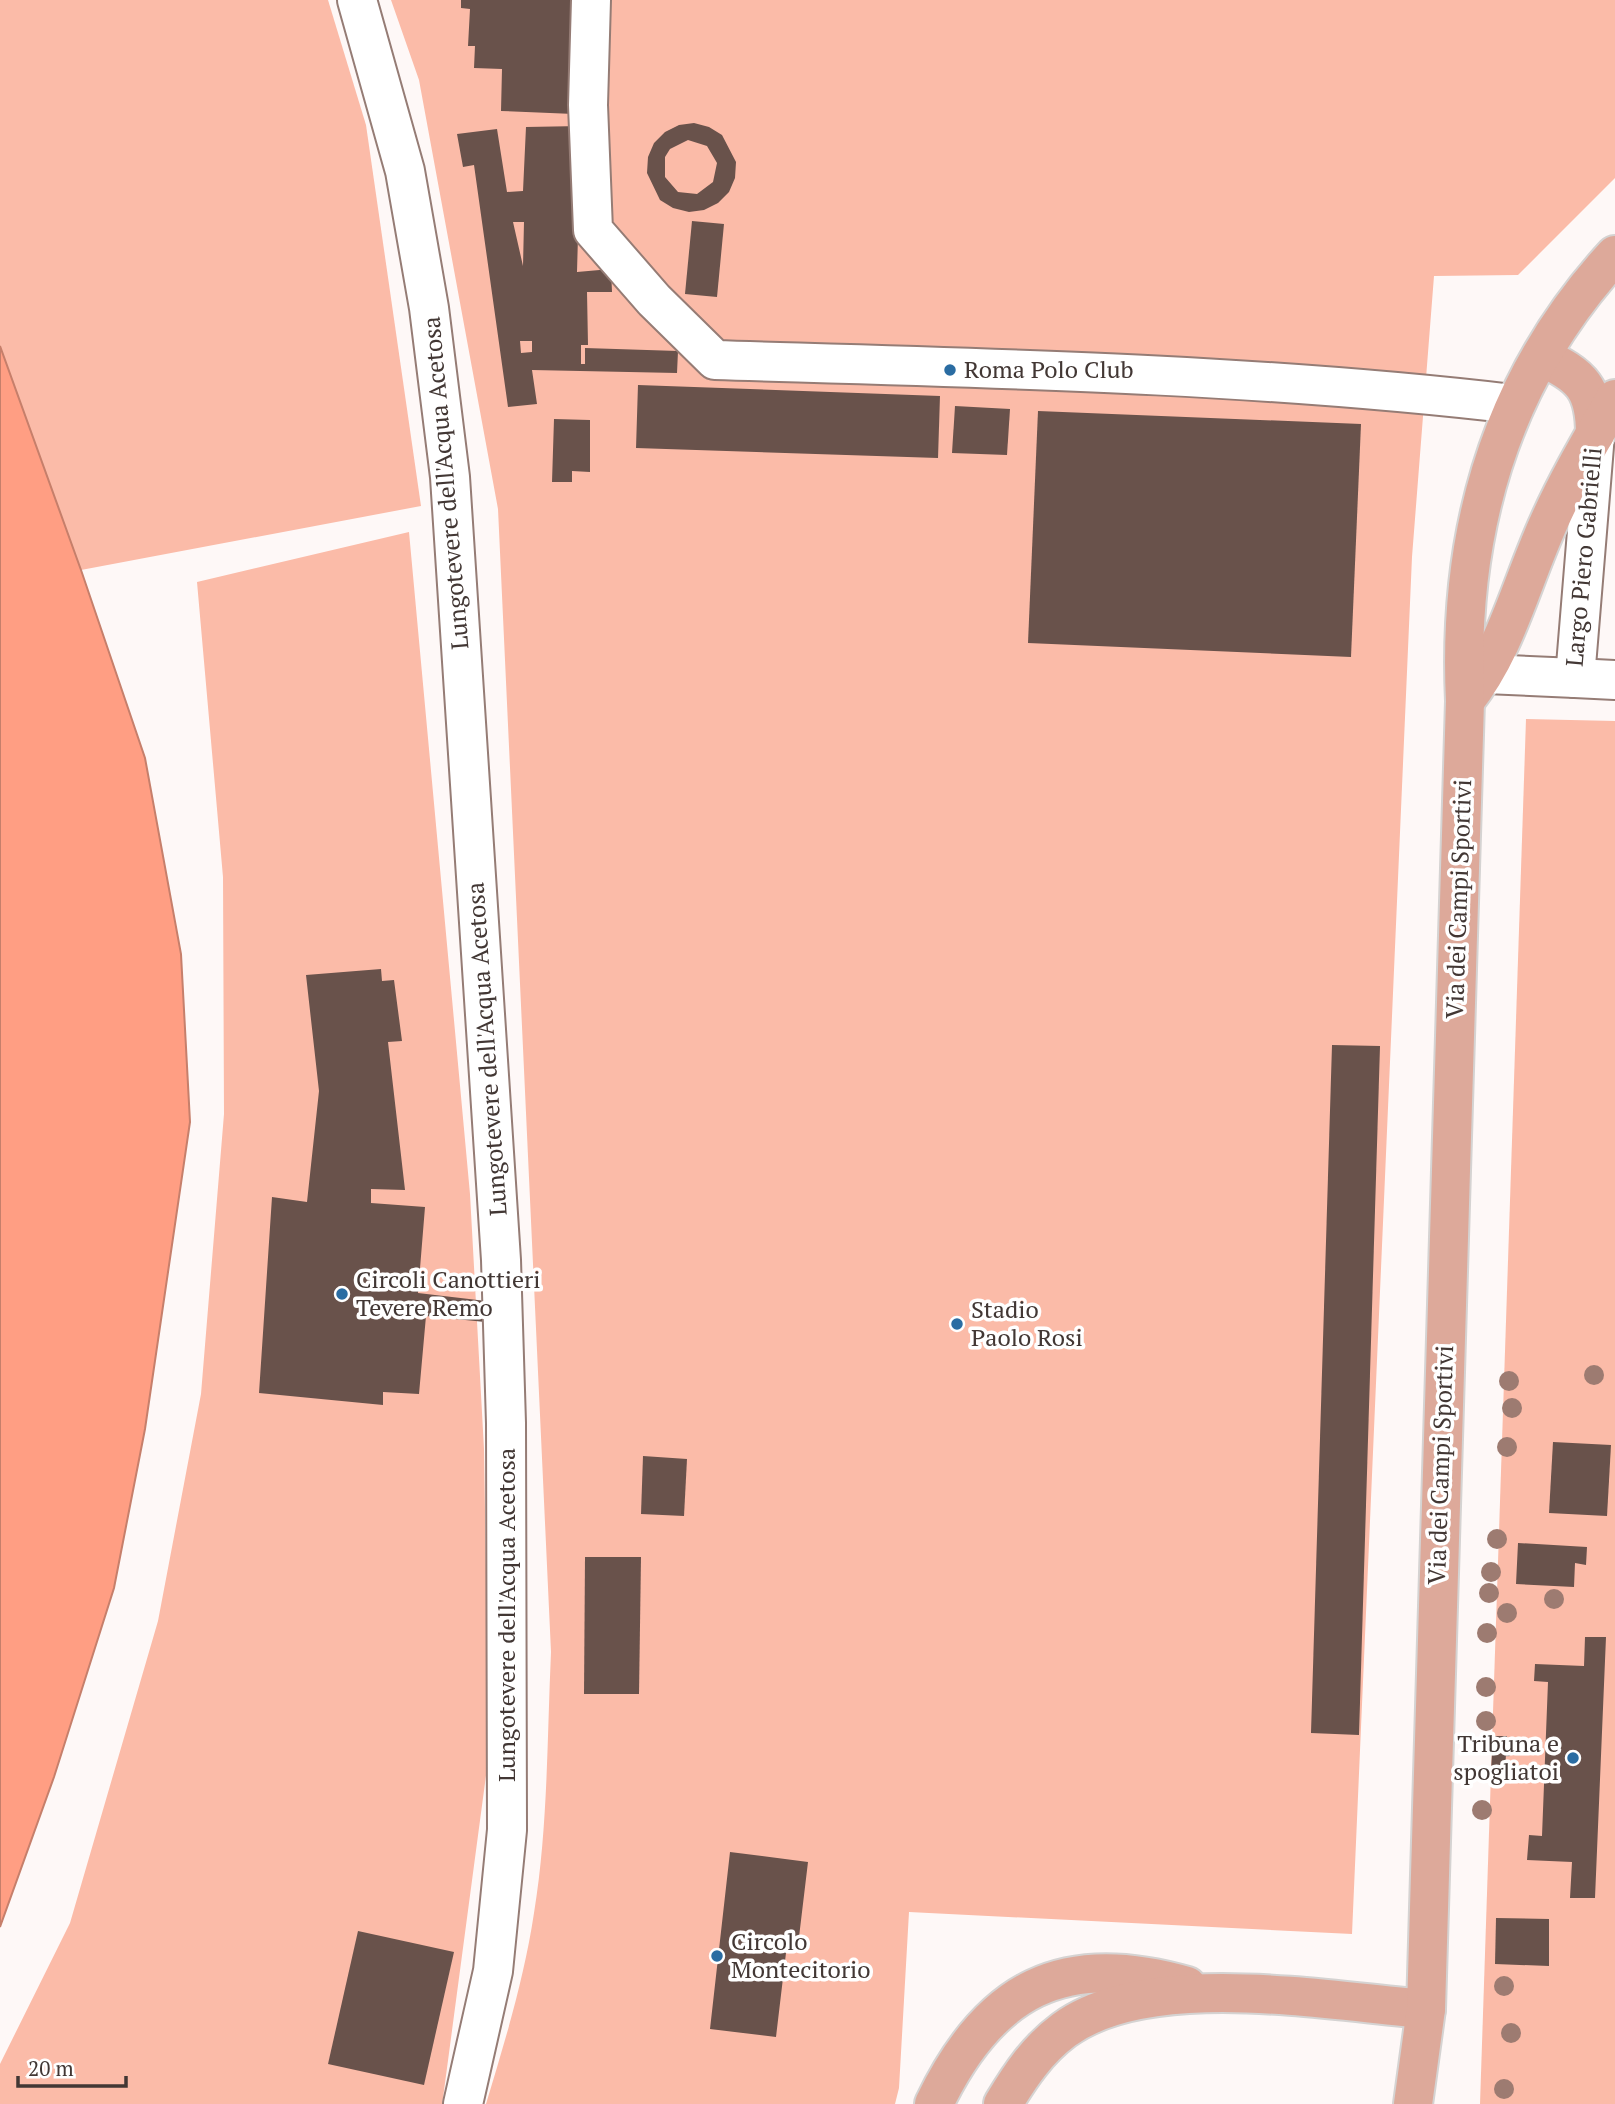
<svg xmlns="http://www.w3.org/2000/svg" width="1615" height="2104" font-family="'PT Serif',serif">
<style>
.green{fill:#fbbba8}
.water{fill:#ff9e83;stroke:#c67f6b;stroke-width:2}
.building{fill:#69524b;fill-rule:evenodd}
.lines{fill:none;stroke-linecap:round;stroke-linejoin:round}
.minor-casing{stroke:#957c75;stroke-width:42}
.major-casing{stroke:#d5d3d2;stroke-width:42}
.path{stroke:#9a918f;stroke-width:4.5;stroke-dasharray:3.5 5;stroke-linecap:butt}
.minor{stroke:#fff;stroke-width:38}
.major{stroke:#dda99a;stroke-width:38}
.tree{fill:#9d7b71}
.poi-dot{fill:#2a6ca2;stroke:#fff;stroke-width:2.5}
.labels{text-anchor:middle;stroke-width:7;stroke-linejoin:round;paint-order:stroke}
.poi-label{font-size:24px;fill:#423734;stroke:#fff;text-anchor:start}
.street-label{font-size:24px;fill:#423734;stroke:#fff}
</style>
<rect width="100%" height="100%" fill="#fef8f7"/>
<g class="green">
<polygon points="0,0 328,0 366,125 421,506 81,570 0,346"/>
<path d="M391,0h1224v178l-97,97 -84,1 -22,281 -60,1377 -443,-22 -10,176 -4,16h-409c19,-63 38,-125 48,-191 14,-85 13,-174 17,-261l-53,-1143 -79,-429z"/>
<polygon points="409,532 470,1194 484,1449 489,1753 443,2098 442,2104 0,2104 0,2064 70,1923 158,1621 201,1394 224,1114 223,877 197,582"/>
<polygon points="1526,719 1615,721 1615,2104 1480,2104"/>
</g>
<polygon class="water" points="0,346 81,570 145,758 181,954 190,1122 145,1429 114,1588 54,1777 0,1927"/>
<g class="building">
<polygon points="461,0 579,0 574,114 501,111 502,69 474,68 475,46 468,46 470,9 461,8"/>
<path d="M694,123l15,4 13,8 14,27 -1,16 -6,14 -11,11 -14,7 -15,2 -16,-4 -13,-8 -13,-27 1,-16 6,-14 11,-11 14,-7zM688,140l19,6 10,17 -4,19 -16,12 -19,-2 -13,-15v-20l5,-8z"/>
<path d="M581,126l-4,146 34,-3 1,23h-25l1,53h-7v19h4v-16l93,3 -1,22 -145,-3 5,34 -29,3 -34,-242 -11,2 -6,-33 40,-5 10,63 16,-1 3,-64zM513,222h11l-1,44zM520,341h12v11l-11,1z"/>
<polygon points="692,221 724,224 717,297 685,294"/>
<polygon points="638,385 940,396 938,458 636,448"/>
<polygon points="955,406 1010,409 1007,455 952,453"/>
<polygon points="1038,411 1361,424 1351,657 1028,643"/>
<polygon points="554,419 590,420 590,472 572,471 572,482 552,482"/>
<polygon points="381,969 382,981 394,980 402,1041 388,1042 405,1190 371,1189 371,1203 425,1207 418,1293 486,1301 485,1322 426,1316 419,1394 383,1392 383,1405 259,1393 272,1197 307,1202 319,1091 306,975"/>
<polygon points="1332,1045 1380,1046 1359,1735 1311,1733"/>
<polygon points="1553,1442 1611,1445 1607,1516 1549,1513"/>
<polygon points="643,1456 687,1459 684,1516 641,1514"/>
<polygon points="1518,1543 1587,1547 1586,1565 1575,1563 1574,1587 1516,1584"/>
<polygon points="585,1557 641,1557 639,1694 584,1694"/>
<polygon points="1585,1637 1606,1637 1595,1898 1570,1898 1572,1862 1527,1860 1529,1835 1542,1836 1548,1682 1534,1681 1535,1664 1584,1666"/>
<polygon points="1493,1736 1507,1736 1505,1772 1491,1771"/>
<polygon points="730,1852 808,1862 799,1937 788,1936 776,2037 710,2029"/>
<polygon points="1496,1918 1549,1919 1549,1966 1495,1964"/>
<polygon points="358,1931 454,1952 424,2085 328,2064"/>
</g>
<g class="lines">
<g class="minor-casing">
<g id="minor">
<polyline points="357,0 405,171 429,308 450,477 501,1260 506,1423 507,1830 493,1971 463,2104"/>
<path d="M591,0l-3,105 5,125 61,70 61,60c266,8 534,13 798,44"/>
<polyline points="1486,674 1575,678 1595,434"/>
<polyline points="1575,678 1615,680"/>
</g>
</g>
<g class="major-casing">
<g id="major">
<path d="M1541,357c41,18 54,32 54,77"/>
<path d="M1465,701c42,-53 56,-118 84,-179 19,-43 43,-83 66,-123"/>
<path d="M934,2104c55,-115 129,-154 253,-118"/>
<path d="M1003,2104c17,-28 34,-54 61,-74 85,-62 261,-29 362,-21"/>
<path d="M1413,2104l13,-95 39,-1308c-8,-168 35,-321 150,-446"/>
</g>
</g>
<polyline class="path" points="1506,1754 1514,1754"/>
<use href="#minor" class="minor"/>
<use href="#major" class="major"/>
</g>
<g class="tree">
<circle cx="1594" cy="1375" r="10"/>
<circle cx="1509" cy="1381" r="10"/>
<circle cx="1512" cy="1408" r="10"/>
<circle cx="1507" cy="1447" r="10"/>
<circle cx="1497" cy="1539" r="10"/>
<circle cx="1491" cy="1572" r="10"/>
<circle cx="1489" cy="1593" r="10"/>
<circle cx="1554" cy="1599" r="10"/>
<circle cx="1507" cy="1613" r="10"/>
<circle cx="1487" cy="1633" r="10"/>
<circle cx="1486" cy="1687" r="10"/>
<circle cx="1486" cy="1721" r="10"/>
<circle cx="1482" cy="1810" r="10"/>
<circle cx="1504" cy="1986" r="10"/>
<circle cx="1511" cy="2033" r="10"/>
<circle cx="1504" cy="2089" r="10"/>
</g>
<g class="poi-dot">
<circle cx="950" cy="370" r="7"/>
<circle cx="342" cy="1294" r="7"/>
<circle cx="957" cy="1324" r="7"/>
<circle cx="1573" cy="1758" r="7"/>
<circle cx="717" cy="1956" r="7"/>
</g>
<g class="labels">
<g class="poi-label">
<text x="964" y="378">Roma Polo Club</text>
<text x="356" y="1288">Circoli Canottieri<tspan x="356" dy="28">Tevere Remo</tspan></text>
<text x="971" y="1318">Stadio<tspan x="971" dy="28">Paolo Rosi</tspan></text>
<text x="1559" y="1752" text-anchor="end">Tribuna e<tspan x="1559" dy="28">spogliatoi</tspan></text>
<text x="731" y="1950">Circolo<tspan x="731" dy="28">Montecitorio</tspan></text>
</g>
<g class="street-label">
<text transform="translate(446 483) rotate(-95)" y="8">Lungotevere dell'Acqua Acetosa</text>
<text transform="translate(1584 557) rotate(-85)" y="8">Largo Piero Gabrielli</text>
<text transform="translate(1459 899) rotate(-88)" y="8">Via dei Campi Sportivi</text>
<text transform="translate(487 1049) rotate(-94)" y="8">Lungotevere dell'Acqua Acetosa</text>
<text transform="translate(1441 1465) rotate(-88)" y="8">Via dei Campi Sportivi</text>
<text transform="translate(507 1615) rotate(-90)" y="8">Lungotevere dell'Acqua Acetosa</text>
</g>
</g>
<path d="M18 2076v10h108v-10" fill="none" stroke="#423734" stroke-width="3.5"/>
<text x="28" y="2076" font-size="21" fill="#423734" stroke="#ffffff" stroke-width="5" paint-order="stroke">20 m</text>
</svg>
